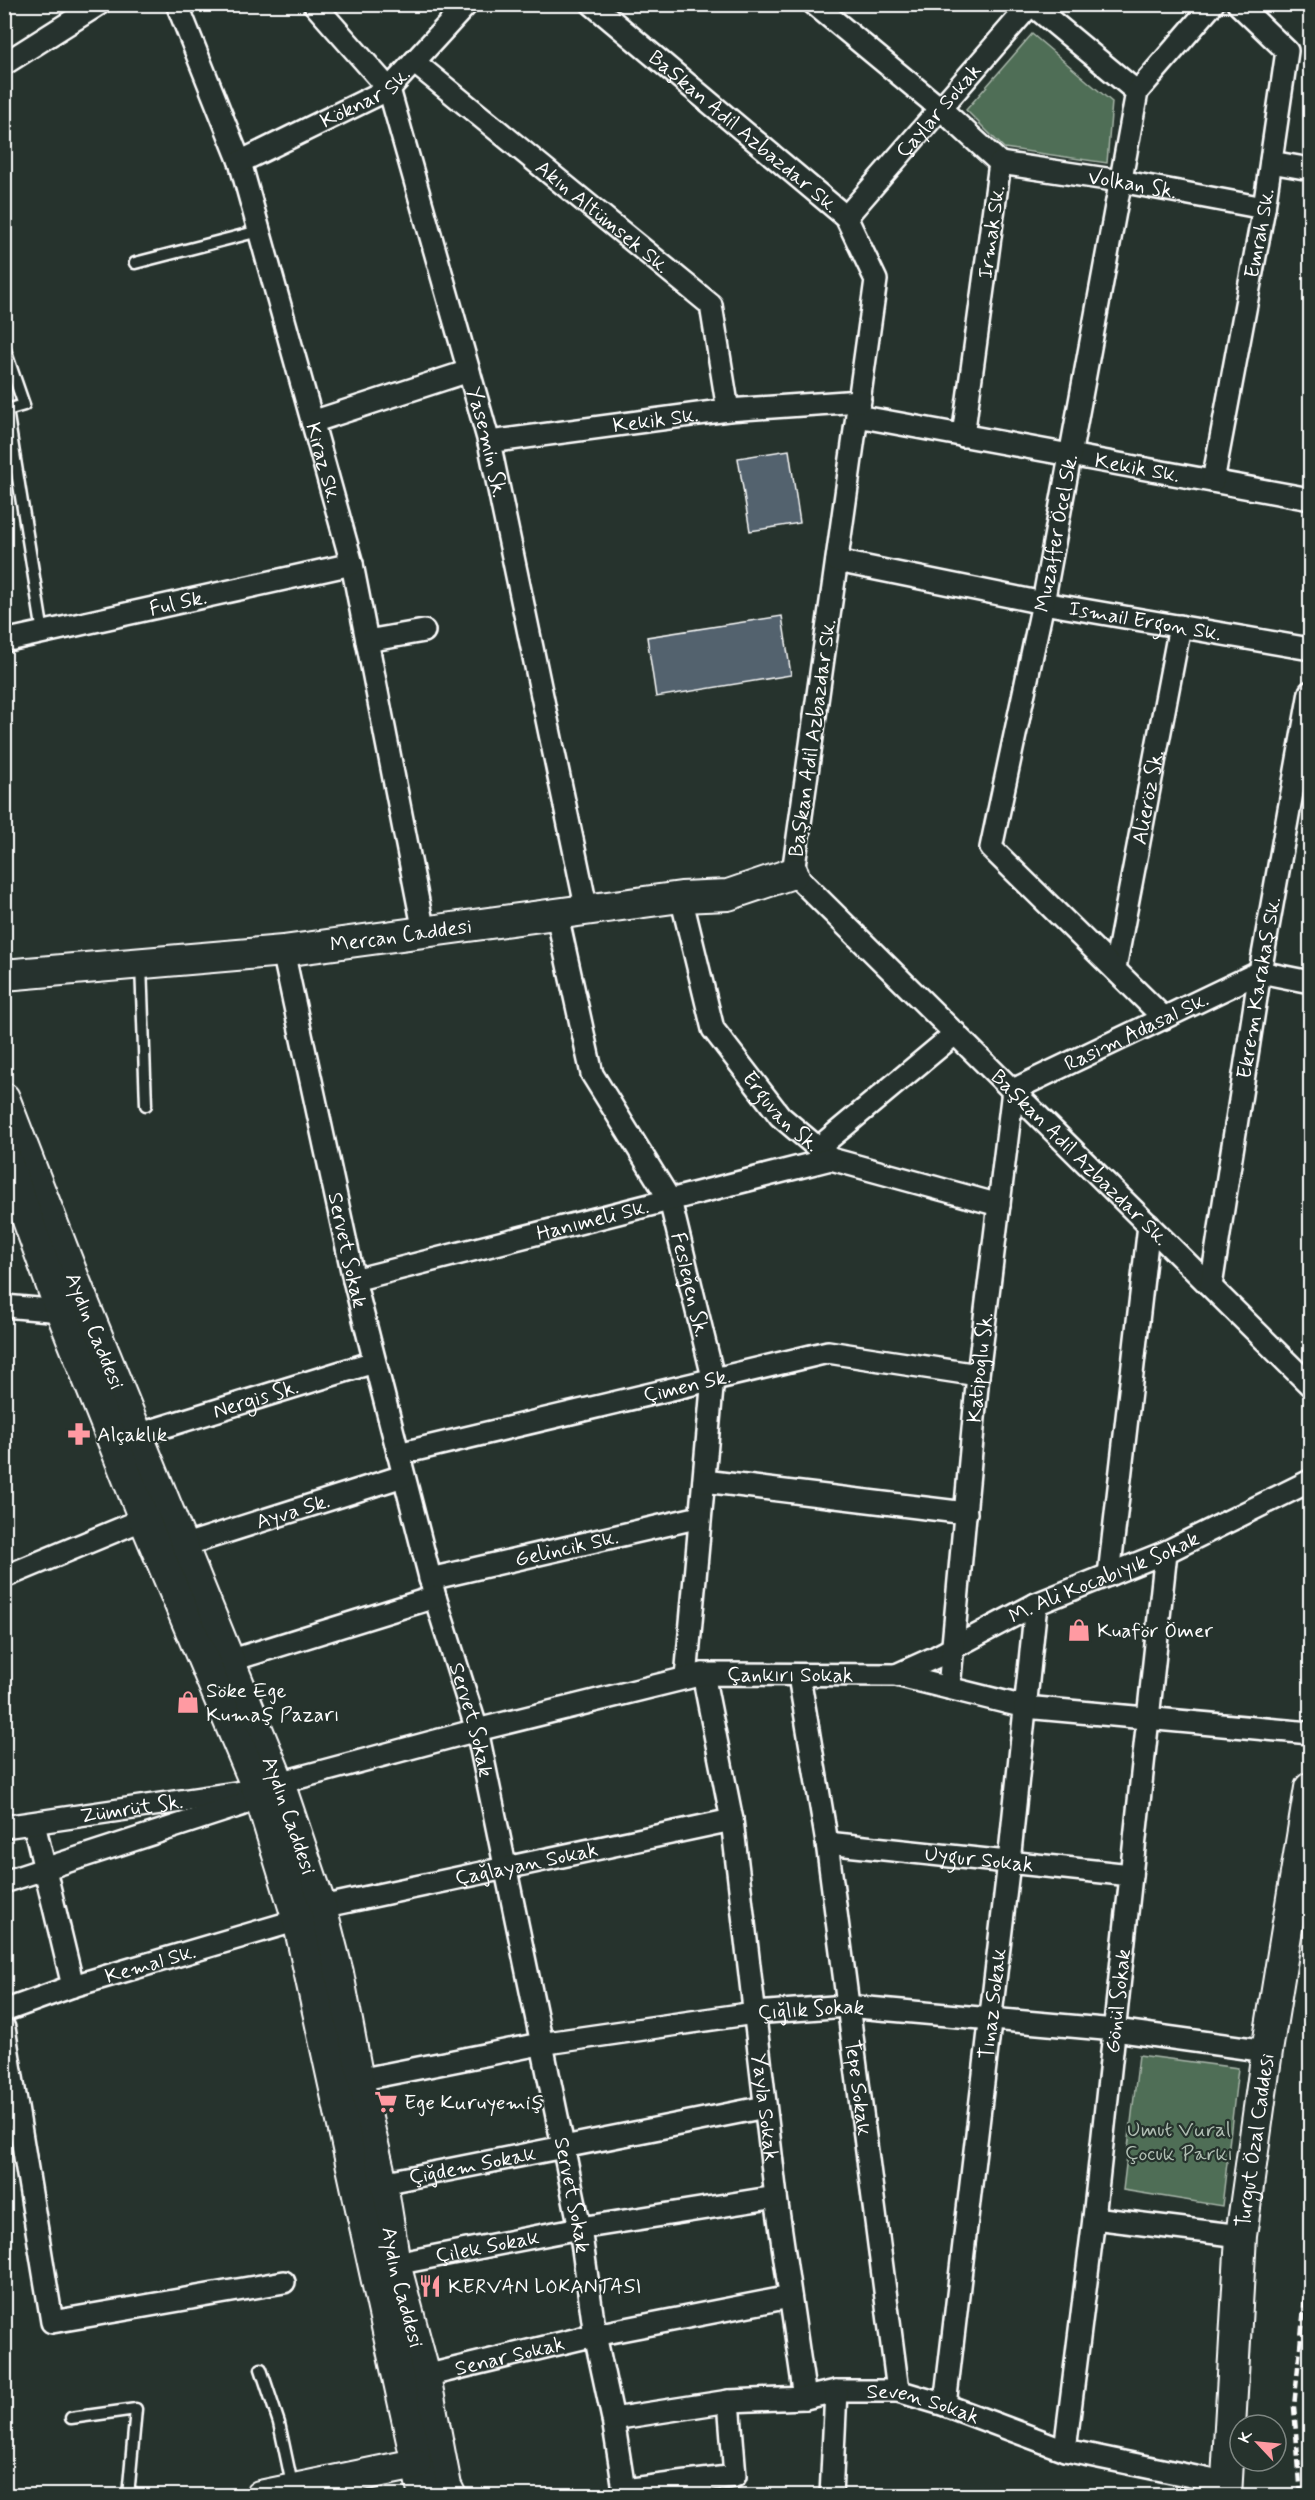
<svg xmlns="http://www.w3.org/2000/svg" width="1315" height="2500" font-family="Mynerve,sans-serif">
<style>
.green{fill:#506e56;stroke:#a8b6aa;stroke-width:1.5}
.building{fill:#52626e;stroke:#fff;stroke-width:1.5}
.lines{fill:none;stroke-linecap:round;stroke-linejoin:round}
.lane-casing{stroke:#fff;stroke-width:15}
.street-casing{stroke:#fff;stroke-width:26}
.secondary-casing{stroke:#fff;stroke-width:34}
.lane{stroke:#26332d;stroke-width:10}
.street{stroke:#26332d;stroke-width:21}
.secondary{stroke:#26332d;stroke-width:30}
.rail{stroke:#fff;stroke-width:4.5;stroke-dasharray:9 4.5;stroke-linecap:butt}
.labels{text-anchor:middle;stroke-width:4.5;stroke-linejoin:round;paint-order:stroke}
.street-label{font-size:21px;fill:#fff;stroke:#26332d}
.poi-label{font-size:21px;fill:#fff;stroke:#26332d;text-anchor:start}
.park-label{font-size:21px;fill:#b0beb3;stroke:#26332d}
</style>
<rect width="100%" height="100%" fill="#26332d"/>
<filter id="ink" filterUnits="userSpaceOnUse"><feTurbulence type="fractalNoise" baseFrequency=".0167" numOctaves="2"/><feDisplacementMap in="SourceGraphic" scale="12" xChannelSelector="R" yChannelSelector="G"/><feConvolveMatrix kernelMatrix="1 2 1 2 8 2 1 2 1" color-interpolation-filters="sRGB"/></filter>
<g filter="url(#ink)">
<g class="green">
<polygon points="1032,34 1112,102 1107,163 1004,148 966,110"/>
<polygon points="1139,2055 1238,2068 1222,2206 1123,2190"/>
</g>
<g class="building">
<polygon points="789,450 800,523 750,531 738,458"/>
<polygon points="782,616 791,675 656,697 647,637"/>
</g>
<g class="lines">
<g class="lane-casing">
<g id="lane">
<polyline points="135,263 259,231"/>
<polyline points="4,347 24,405 7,410 43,633"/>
<polyline points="141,964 146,1105"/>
<polyline points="261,2369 279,2423 293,2489"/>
<polyline points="71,2418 136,2409 128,2496"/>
</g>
</g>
<g class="street-casing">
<g id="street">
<path id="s1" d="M177,4l63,158 112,402 72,368"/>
<path id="s2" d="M314,4l75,85 100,353 98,469"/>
<path id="s3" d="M592,4l254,213 30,63 -83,593 517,512"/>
<polyline points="814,4 941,109 1000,163 963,436"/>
<polyline points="1031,4 1137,92"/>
<path id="s4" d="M414,62l297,243 17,105"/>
<polyline points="4,64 99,4"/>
<path id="s5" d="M240,162l149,-73 78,-85"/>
<polyline points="1271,162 1310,169"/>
<path id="s6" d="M1000,163l120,18 144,27"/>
<path id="s7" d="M846,217l185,-213"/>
<path id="s8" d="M857,416l453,83"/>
<polyline points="312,422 469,371"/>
<path id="s9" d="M489,442l239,-32 132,-9"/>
<path id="s10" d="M1213,481l51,-273 23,-157 -49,-47"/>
<path id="s11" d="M837,561l206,42 267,46"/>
<path id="s12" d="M4,641l348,-77"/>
<polyline points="367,641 424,631"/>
<path id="s13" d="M681,897l32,132 67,87 51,43 168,46"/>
<path id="s14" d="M557,915l35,159 78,126 43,177 -27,301"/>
<path id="s15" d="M283,951l71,329 81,317 42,133 103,498 15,107 18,84 12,77"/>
<path id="s16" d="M1115,968l65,-342"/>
<path id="s17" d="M1164,1018l-173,-170 52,-245 94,-511 76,-88"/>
<polyline points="818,1148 956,1033"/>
<path id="s18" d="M354,1280l477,-121"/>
<path id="s19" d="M1211,1286l49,-314 50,-280"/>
<polyline points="4,1306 61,1311"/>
<path id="s20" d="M137,1435l237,-73"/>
<path id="s21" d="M398,1454l430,-102 150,23"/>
<polyline points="704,1481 966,1513"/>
<path id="s22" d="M182,1546l221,-70"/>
<polyline points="1109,1575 1149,1225"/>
<polyline points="4,1577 144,1519"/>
<path id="s23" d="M430,1579l270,-62"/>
<polyline points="229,1661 435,1597"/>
<path id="s24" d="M703,1674l29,146 44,377 29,201"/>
<path id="s25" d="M896,1675l40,-18 100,-53 130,-52 144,-71"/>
<path id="s26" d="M799,1676l28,167 71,548"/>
<path id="s27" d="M949,1688l29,-313 35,-285 247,-118 50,10"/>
<path id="s28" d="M279,1783l198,-53 226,-56 193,1 129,32 285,26"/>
<polyline points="34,1824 73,1986"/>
<path id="s29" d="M4,1827l245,-36"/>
<path id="s30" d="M827,1843l304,32"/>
<polyline points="4,1882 241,1805 258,1790"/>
<path id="s31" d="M321,1907l411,-87"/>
<path id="s32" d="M4,2011l69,-25 225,-66"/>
<polyline points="4,2028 52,2322 284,2282"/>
<path id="s33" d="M358,2080l182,-36 214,-31 92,-7 269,24 152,21"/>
<path id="s34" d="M382,2183l383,-76"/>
<polyline points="1094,2218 1241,2236"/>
<path id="s35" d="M395,2264l185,-36 196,-31"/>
<path id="s36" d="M425,2376l170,-41 195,-38"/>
<path id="s37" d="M945,2405l64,-543 27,-258"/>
<path id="s38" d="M613,2419l116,-18 76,-3 31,-7h62l47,14 120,45 160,33"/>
<path id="s39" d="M1065,2450l29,-232 72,-666"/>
<polyline points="624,2490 735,2476 729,2401"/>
<polyline points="831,2496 836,2391"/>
</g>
</g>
<g class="secondary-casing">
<g id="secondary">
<path id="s40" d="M4,975l279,-24 398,-54 47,-2 65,-22"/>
<path id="s41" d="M4,1098l74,191 201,494 42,124 17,66 20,107 24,103 13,81 30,112 21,110 5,10"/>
<polyline points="5,1157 61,1311 144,1519 258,1790 298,1920 424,2496"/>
<polyline points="260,2496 416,2464"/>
<path id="s42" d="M1226,2496l15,-260 26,-185 43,-263"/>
</g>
</g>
<use href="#lane" class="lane"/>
<use href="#street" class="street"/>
<use href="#secondary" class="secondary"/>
<polyline class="rail" points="1301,2496 1294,2407 1310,2248"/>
</g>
</g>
<defs>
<g id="pharmacy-bare" transform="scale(1.8)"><path d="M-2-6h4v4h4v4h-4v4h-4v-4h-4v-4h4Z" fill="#ff9aa2" stroke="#26332d" stroke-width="2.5" paint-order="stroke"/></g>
<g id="shop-bare" transform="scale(1.8)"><path d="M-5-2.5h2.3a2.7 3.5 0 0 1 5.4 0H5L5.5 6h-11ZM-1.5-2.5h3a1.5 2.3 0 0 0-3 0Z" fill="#ff9aa2" stroke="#26332d" stroke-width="2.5" paint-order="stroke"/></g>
<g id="supermarket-bare" transform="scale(1.8)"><path d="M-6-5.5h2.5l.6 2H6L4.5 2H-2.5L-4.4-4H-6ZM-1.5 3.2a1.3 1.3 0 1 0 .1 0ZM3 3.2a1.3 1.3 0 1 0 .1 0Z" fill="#ff9aa2" stroke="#26332d" stroke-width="2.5" paint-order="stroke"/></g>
<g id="restaurant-bare" transform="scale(1.8)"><path d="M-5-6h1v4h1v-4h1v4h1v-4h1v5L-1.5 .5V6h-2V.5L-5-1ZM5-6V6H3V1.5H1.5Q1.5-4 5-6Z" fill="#ff9aa2" stroke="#26332d" stroke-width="2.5" paint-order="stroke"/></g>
</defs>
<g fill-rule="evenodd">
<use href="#pharmacy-bare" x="79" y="1434"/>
<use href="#shop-bare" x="1079" y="1630"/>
<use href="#shop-bare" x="188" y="1702"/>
<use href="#supermarket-bare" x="386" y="2102"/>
<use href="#restaurant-bare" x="430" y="2286"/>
</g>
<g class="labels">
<g class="street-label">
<text dy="7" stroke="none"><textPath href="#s5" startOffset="141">Köknar Sk.</textPath></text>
<text dy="7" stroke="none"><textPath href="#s7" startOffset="141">Çaylar Sokak</textPath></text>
<text dy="7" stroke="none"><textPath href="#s3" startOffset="198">Başkan Adil Azbazdar Sk.</textPath></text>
<text dy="7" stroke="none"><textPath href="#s6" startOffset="134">Volkan Sk.</textPath></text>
<text dy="7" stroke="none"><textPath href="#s4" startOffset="244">Akın Altümsek Sk.</textPath></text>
<text transform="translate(991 232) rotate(-82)" y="7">Irmak Sk.</text>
<text dy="7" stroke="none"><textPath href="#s10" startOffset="252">Emrah Sk.</textPath></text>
<text dy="7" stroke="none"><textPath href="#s9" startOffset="168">Kekik Sk.</textPath></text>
<text dy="7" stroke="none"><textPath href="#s2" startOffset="480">Yasemin Sk.</textPath></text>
<text dy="7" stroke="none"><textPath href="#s1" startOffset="482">Kiraz Sk.</textPath></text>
<text dy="7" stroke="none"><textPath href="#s8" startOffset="285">Kekik Sk.</textPath></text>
<text dy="7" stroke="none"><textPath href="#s17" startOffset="564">Muzaffer Öcel Sk.</textPath></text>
<text dy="7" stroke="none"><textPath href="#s12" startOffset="178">Ful Sk.</textPath></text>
<text dy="7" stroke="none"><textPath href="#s11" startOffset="314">Ismail Ergon Sk.</textPath></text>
<text transform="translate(812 738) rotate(-82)" y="7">Başkan Adil Azbazdar Sk.</text>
<text dy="7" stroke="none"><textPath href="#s16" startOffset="174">Alieröz Sk.</textPath></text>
<text dy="7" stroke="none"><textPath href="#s40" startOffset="399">Mercan Caddesi</textPath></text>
<text dy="7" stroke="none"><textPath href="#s19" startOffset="302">Ekrem Karakaş Sk.</textPath></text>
<text dy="7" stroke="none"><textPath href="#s27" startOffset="738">Rasim Adasal Sk.</textPath></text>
<text dy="7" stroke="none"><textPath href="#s13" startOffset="243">Erguvan Sk.</textPath></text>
<text dy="7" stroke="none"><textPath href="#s3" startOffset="1404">Başkan Adil Azbazdar Sk.</textPath></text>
<text dy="7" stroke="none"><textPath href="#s18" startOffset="246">Hanımeli Sk.</textPath></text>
<text dy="7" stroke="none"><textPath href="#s15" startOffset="306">Servet Sokak</textPath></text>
<text dy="7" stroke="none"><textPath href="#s14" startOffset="398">Fesleğen Sk.</textPath></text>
<text dy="7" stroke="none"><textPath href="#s41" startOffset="250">Aydın Caddesi</textPath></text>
<text dy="7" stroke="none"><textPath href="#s27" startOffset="322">Katipoğlu Sk.</textPath></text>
<text dy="7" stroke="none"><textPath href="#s21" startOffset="297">Çimen Sk.</textPath></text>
<text dy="7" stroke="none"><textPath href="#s20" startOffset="124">Nergis Sk.</textPath></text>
<text dy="7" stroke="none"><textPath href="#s22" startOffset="116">Ayva Sk.</textPath></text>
<text dy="7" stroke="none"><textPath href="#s23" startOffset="140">Gelincik Sk.</textPath></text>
<text dy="7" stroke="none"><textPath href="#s25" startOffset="230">M. Ali Kocabıyık Sokak</textPath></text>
<text dy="7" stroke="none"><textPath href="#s28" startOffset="525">Çankırı Sokak</textPath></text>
<text dy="7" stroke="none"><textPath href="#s15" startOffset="792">Servet Sokak</textPath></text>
<text dy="7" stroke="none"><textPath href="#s29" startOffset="129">Zümrüt Sk.</textPath></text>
<text dy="7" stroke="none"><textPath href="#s41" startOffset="772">Aydın Caddesi</textPath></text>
<text dy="7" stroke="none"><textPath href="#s30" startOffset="153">Uygur Sokak</textPath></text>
<text dy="7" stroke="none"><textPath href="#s31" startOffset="210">Çağlayan Sokak</textPath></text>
<text dy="7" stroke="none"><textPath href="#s32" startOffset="154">Kemal Sk.</textPath></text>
<text dy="7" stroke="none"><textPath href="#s39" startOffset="452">Gönül Sokak</textPath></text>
<text dy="7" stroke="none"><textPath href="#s37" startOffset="404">Tınaz Sokak</textPath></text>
<text dy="7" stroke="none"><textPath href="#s33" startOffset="459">Çığlık Sokak</textPath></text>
<text dy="7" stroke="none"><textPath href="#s26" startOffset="416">Tepe Sokak</textPath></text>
<text dy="7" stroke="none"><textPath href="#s24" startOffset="438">Yayla Sokak</textPath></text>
<text dy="7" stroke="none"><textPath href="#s42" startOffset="357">Turgut Özal Caddesi</textPath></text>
<text dy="7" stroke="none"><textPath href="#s34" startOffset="92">Çiğdem Sokak</textPath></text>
<text dy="7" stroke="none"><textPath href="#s15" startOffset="1278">Servet Sokak</textPath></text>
<text dy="7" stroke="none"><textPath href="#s35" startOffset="94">Çilek Sokak</textPath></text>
<text dy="7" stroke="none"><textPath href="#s41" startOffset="1258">Aydın Caddesi</textPath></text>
<text dy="7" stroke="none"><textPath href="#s36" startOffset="87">Senar Sokak</textPath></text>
<text dy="7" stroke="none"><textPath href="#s38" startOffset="314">Seven Sokak</textPath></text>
</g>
<g class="poi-label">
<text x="97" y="1441">Alçaklık</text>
<text x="1097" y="1637">Kuaför Ömer</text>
<text x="206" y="1697">Söke Ege<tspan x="206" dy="24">Kumaş Pazarı</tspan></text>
<text x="404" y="2109">Ege Kuruyemiş</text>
<text x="448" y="2293">KERVAN LOKANTASI</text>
</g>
<g class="park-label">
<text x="1179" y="2136">Umut Vural<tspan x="1179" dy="24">Çocuk Parkı</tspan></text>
</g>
</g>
<rect width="1315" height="2500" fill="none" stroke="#26332d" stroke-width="24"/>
<rect x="12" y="12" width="1291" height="2476" fill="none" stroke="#fff" stroke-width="2" filter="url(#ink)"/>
<g transform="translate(1258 2443) rotate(296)"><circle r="28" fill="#26332d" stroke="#7d8581" stroke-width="1.5"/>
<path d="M0-4.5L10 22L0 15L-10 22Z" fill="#ff9aa2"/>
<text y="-9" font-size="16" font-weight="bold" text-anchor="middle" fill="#ffffff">K</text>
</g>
</svg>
